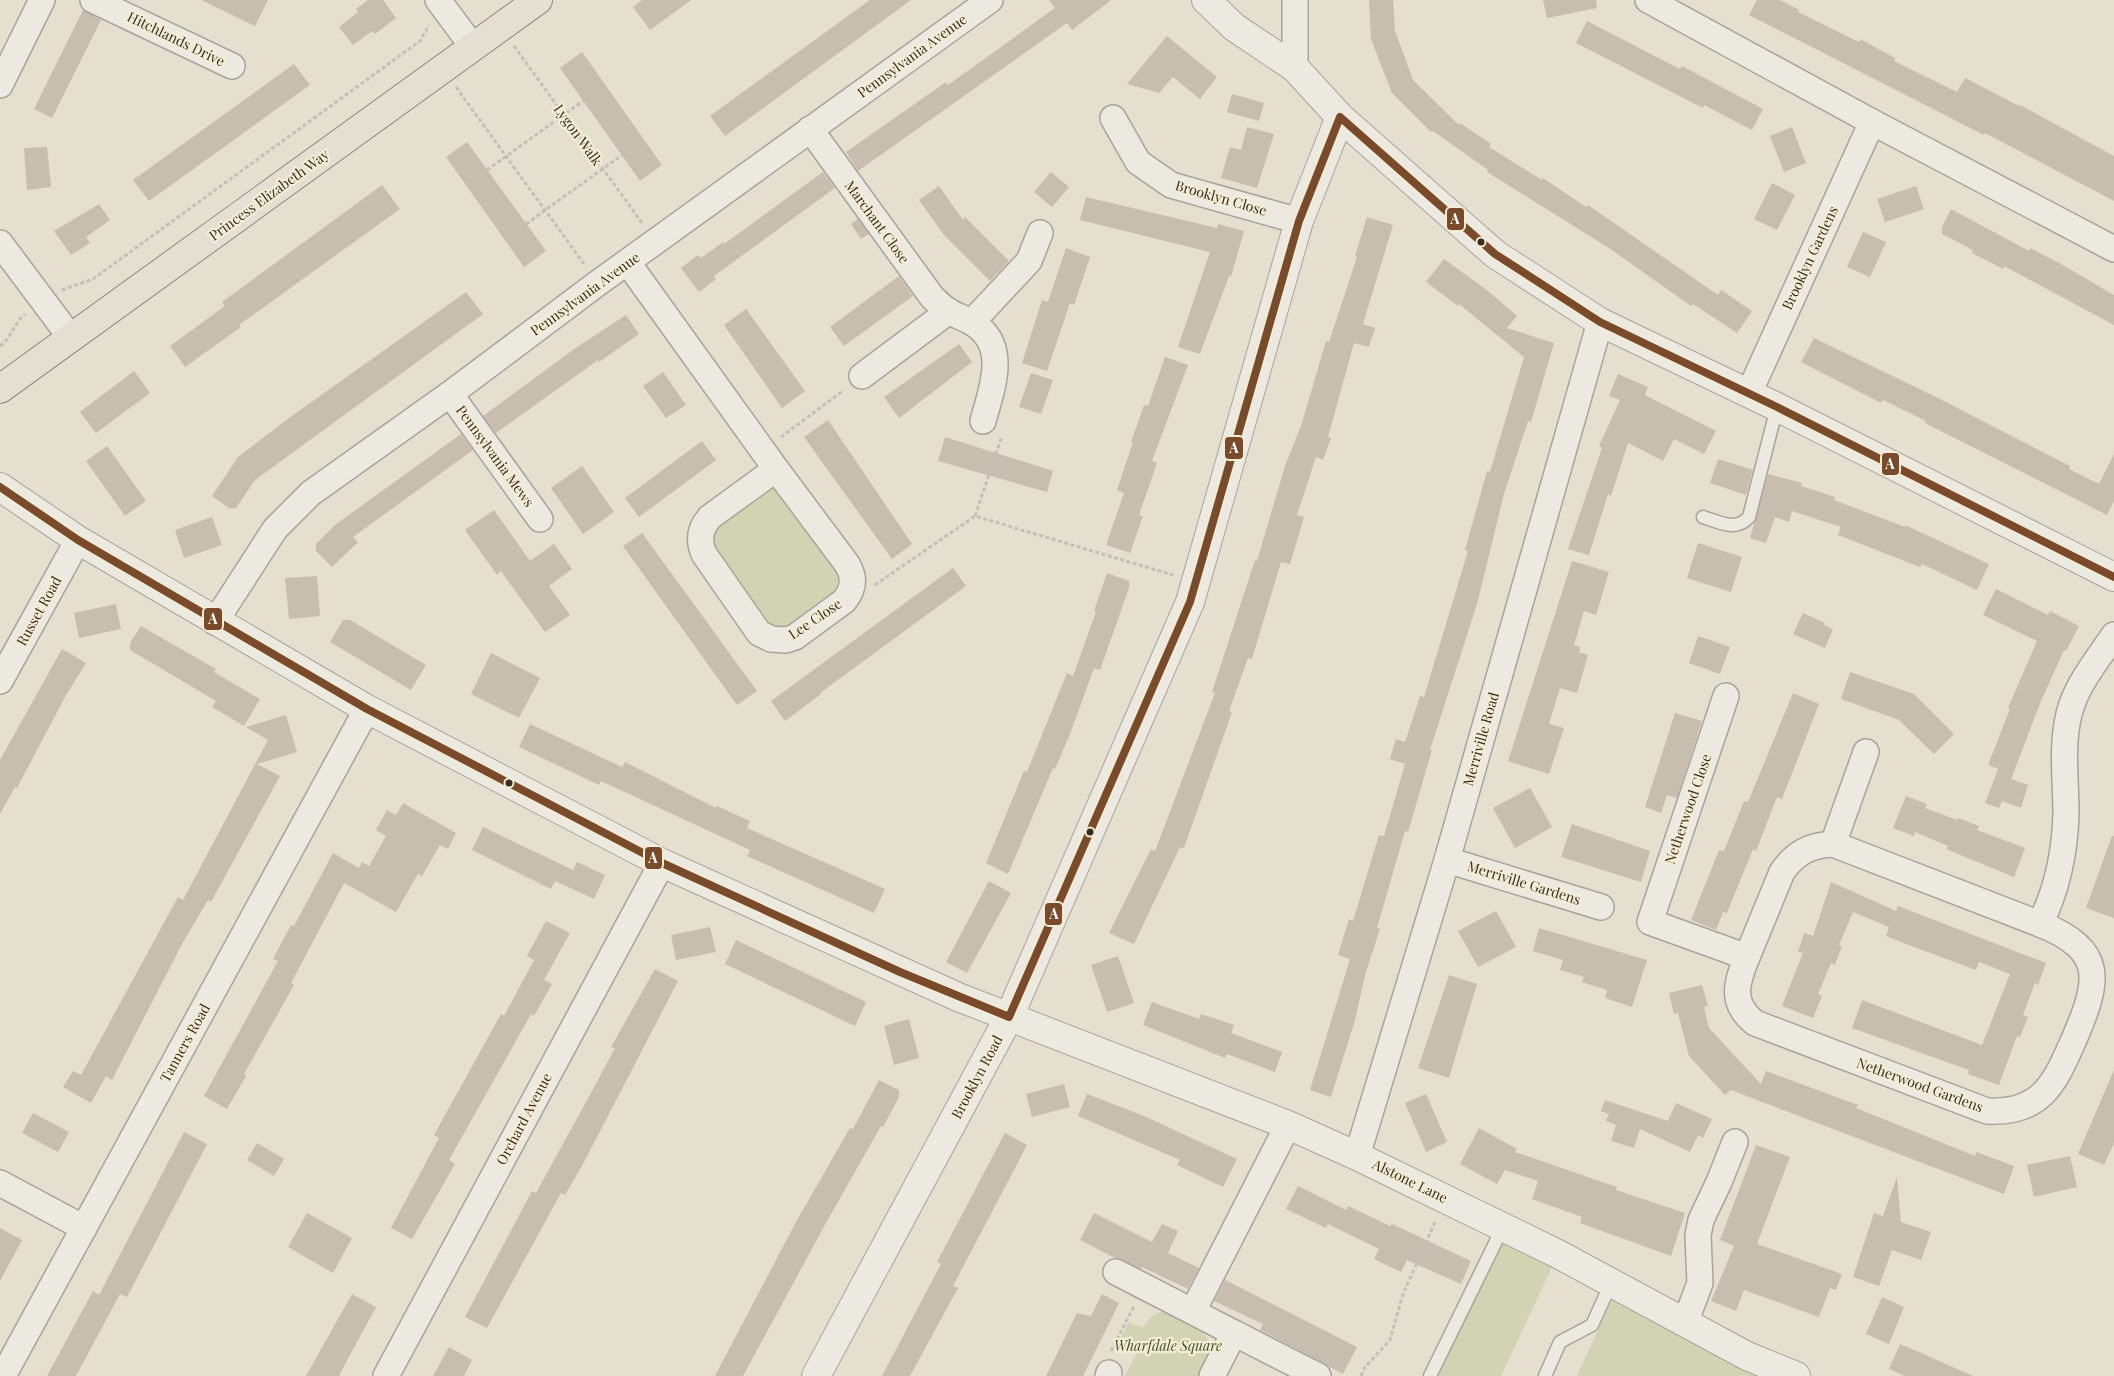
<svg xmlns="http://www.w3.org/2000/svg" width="2114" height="1376" font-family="'Playfair Display',serif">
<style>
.green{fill:#d1d3b2}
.building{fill:#c7beb0}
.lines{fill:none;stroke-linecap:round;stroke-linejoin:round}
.service-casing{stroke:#a9a498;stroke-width:15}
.minor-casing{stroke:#a9a498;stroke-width:28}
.tertiary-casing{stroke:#a9a498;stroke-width:30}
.primary-casing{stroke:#8f897f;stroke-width:30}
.path{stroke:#c5c0b7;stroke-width:3;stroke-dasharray:4 2.5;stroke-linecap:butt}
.service{stroke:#ece9e0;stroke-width:12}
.minor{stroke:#ece9e0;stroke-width:25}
.tertiary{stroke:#ece9e0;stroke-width:28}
.primary{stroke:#e3dfd2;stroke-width:28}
.bus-1-casing{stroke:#f4edd6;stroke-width:11}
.bus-1{stroke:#7a4b2a;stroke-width:8}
.bus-dot{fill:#382d20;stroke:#f4edd6;stroke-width:2}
.labels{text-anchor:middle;stroke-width:4.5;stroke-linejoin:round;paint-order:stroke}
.street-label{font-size:14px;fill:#382d20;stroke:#f4edd6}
.park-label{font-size:14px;font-style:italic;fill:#465428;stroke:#f4edd6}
.line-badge{stroke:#f4edd6;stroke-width:2}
.badge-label{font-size:14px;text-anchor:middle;font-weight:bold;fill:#fff}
</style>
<rect width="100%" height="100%" fill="#e4dfcf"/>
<g class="green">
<polygon points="776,469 853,582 779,641 700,540"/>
<polygon points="1509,1230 1558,1254 1501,1376 1437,1376"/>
<polygon points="1618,1287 1796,1376 1577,1376"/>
<path d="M1160,1312c10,0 17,5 26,10 30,16 30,26 15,54h-76l12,-23 -19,-10 11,-21 14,6 9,-12z"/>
</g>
<g class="building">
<polygon points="201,0 268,0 255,26"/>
<polygon points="368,0 383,0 396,18 375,34 372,31 353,45 339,27 358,12 356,9"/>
<polygon points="642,0 691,0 650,30 633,7"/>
<polygon points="870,0 911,0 725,136 710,116"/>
<polygon points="1049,0 1111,0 1072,30 1067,23 858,171 846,152 946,82 948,85 1055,8"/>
<polygon points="1369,0 1393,0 1395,31 1413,80 1459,125 1460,123 1491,144 1489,147 1542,180 1543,178 1586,207 1588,205 1718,295 1721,290 1752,311 1737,333 1693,304 1691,306 1609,248 1487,172 1488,170 1433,131 1431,132 1392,93 1371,39"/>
<polygon points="1543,0 1596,0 1597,8 1547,18"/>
<polygon points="1757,0 1780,0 1799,10 1798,12 1859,42 1860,39 1895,58 1894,61 1957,92 1965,78 2019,106 2020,105 2114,156 2114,201 1985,133 1984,135 1749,15"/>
<polygon points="83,10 101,20 52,118 34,109"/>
<polygon points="1587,21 1680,69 1682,66 1763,109 1752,130 1704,105 1703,108 1576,43"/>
<polygon points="1167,36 1217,77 1200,99 1173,77 1159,93 1127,84"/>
<polygon points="582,52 662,165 640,181 560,68"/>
<polygon points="294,64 310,85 149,201 133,180"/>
<polygon points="1232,94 1264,103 1259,121 1227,112"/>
<polygon points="1247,127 1274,134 1257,188 1221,178 1230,147 1241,150"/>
<polygon points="1792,127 1806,163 1784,172 1770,136"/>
<polygon points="467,142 546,251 524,267 446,157"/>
<polygon points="47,147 51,187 27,190 24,148"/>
<polygon points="823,172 835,188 714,276 716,279 699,292 681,268 698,255 701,258 723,242 724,244"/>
<polygon points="1051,172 1069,187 1052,207 1034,192"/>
<polygon points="1772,183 1795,195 1777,230 1754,219"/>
<polygon points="382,185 400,209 239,325 241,327 185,367 170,346 225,306 222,302"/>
<polygon points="939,186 963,220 965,217 1009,261 990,281 944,235 919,200"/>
<polygon points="1916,186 1924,209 1885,222 1877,199"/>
<polygon points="1086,197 1217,228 1218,224 1244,231 1231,277 1229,276 1200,354 1178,347 1210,252 1080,220"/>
<polygon points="99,204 110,220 86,237 90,243 71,255 54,231"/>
<polygon points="1951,209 2029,251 2030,248 2061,264 2114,295 2114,325 2004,266 2003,269 1972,253 1973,250 1942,234 1942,227"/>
<polygon points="1367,217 1393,225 1363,324 1375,328 1369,347 1354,343 1328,437 1331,438 1323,460 1316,457 1297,515 1304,517 1290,564 1281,562 1252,659 1248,658 1229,711 1232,712 1184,848 1180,847 1134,944 1109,933 1151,849 1155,851 1215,693 1212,692 1255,560 1257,561 1285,466 1301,426 1326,341 1329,342 1357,257 1355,256"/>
<polygon points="858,219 869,234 861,239 851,224"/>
<polygon points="1863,232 1886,242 1870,277 1847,267"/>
<polygon points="1066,248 1090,257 1074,305 1070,303 1047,371 1022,363 1042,300 1048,302"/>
<polygon points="1444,259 1488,291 1517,316 1507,328 1554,343 1531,422 1528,421 1504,494 1477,604 1430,750 1432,750 1408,832 1405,831 1377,928 1380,929 1365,975 1355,1020 1331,1097 1310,1090 1350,959 1338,955 1349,919 1353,921 1379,835 1384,836 1405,764 1390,759 1396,739 1405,742 1420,696 1424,697 1468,551 1465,550 1487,471 1490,472 1524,357 1459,304 1458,306 1426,282"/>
<polygon points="899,276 913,296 844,346 830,327"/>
<polygon points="466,292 483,314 255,480 236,508 229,508 212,496 238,457 289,418"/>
<polygon points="746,309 805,391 782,408 724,325"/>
<polygon points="626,315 639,334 599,362 598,360 496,433 483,416 577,347"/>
<polygon points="1814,338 1938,398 2070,466 2069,469 2099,484 2114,454 2114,501 2107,515 1925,423 1926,421 1883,400 1881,403 1801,362"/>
<polygon points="959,344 972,362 899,418 884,397"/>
<polygon points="1165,357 1188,365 1152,461 1157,463 1139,515 1143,516 1130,553 1106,545 1124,493 1117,490 1133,442 1131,442 1144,405 1148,406"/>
<polygon points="134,371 150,393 96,433 80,412"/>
<polygon points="663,372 686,405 666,418 643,386"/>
<polygon points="1031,373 1053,380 1041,414 1019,407"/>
<polygon points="1618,374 1648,387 1645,395 1716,431 1704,454 1674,439 1663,461 1628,443 1611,496 1608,494 1589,555 1568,549 1602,448 1599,446 1620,400 1609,396"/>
<polygon points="828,420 912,544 892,559 804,437"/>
<polygon points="461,434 473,450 353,537 358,542 332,567 316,551 316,544 335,525"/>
<polygon points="945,437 1053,471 1047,492 938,461"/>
<polygon points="702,441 716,460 639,517 625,498"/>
<polygon points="107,446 146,501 125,516 86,461"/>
<polygon points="1718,459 1753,470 1746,495 1710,483"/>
<polygon points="582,466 614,512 583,534 551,488"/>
<polygon points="1768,474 1802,483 1801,486 1835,497 1834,500 1905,527 1905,525 1989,564 1977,590 1922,564 1920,567 1838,535 1841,527 1792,511 1789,522 1775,517 1766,543 1750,538"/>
<polygon points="494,510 530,561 554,544 572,569 549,586 570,615 545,632 501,571 497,575 465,530"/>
<polygon points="212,517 222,545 184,558 175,530"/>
<polygon points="642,533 757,691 737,705 623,546"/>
<polygon points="1698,543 1742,557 1731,592 1687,578"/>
<polygon points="1572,561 1609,572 1596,615 1584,611 1574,645 1580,647 1579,652 1588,655 1577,693 1560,688 1549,724 1564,728 1549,774 1508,761"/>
<polygon points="953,568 966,586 820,693 821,694 785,721 771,701"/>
<polygon points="1107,573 1129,581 1129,588 1100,670 1094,668 1070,734 1055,769 1053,768 1008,874 986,863 1024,771 1027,772 1067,673 1073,676 1096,612 1094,611"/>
<polygon points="317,576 320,616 289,619 285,578"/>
<polygon points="1996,589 2048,615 2050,611 2079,626 2066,651 2064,650 2041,701 2011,779 2028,785 2021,808 2002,801 1999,808 1985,803 1998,769 1988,765 2010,709 2008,708 2037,641 1983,615"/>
<polygon points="116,604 121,629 79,638 74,613"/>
<polygon points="1803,613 1825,623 1824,625 1833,629 1825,648 1793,634"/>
<polygon points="343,620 350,620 426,665 411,690 330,642"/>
<polygon points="141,626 216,669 214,672 260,699 244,726 212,707 216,701 130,650 130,643"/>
<polygon points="1698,636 1730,647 1720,674 1689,663"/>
<polygon points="62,649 86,663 65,697 17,788 15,787 0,814 0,760"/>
<polygon points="491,653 540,678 519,718 471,694"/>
<polygon points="1850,672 1914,694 1954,734 1934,754 1899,720 1841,699"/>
<polygon points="1793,693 1819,704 1782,799 1777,797 1756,851 1753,849 1727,913 1723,912 1716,930 1691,920 1719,850 1724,851 1744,801 1748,802"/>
<polygon points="1675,713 1702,721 1677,798 1667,795 1661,813 1645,807"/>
<polygon points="286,715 297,752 257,764 280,776 211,902 208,900 182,944 112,1080 106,1076 91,1103 63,1087 73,1071 81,1075 178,897 183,900 268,740 246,727"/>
<polygon points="530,724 622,767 625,762 716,808 717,806 750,821 747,828 885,889 874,913 747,856 750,850 601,781 599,785 519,747"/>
<polygon points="1530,788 1552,827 1515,848 1493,808"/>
<polygon points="1906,796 1927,804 1925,808 1957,820 1958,818 1979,826 1977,830 2025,848 2014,877 1946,849 1948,846 1915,832 1914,836 1893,828"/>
<polygon points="403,803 456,833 448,849 440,845 422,876 418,874 396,912 344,883 291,983 294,985 244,1074 246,1076 227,1109 204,1096 278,961 273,959 291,925 294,926 333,853 359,868 362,862 369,866 386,836 376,830 387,810 396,815"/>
<polygon points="1572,824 1650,851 1641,882 1561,857"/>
<polygon points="483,827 573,870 577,862 605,875 594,899 555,881 551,889 472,850"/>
<polygon points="2112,836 2114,836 2114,918 2086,908"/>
<polygon points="989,881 1011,893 967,973 946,962"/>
<polygon points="1831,882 1896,911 1898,906 2046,963 2038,985 2035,983 2023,1015 2028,1017 2020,1037 2017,1036 1999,1085 1968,1074 1969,1070 1852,1028 1862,1000 1982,1045 2010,974 1979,962 1976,970 1906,944 1886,936 1889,927 1853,912 1839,945 1842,946 1835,965 1831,963 1818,994 1822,996 1813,1018 1782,1006 1803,953 1798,952 1804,933 1813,936"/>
<polygon points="1496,911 1516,947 1478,967 1458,931"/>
<polygon points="546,921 570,933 544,980 552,984 534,1016 531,1014 449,1160 455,1164 412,1239 391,1228 439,1138 434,1135 501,1014 504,1016 534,960 527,956"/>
<polygon points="710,927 716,952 676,960 671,935"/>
<polygon points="1539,928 1647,960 1632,1007 1605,998 1607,990 1582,982 1584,977 1560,970 1563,960 1533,951"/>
<polygon points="736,940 866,1002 855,1026 725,964"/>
<polygon points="1118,956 1134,1003 1107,1012 1091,965"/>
<polygon points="655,969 678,981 583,1164 565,1195 561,1193 487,1328 465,1317 532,1191 536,1193 591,1093 615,1048 611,1047"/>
<polygon points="1449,975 1477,984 1449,1078 1418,1068"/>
<polygon points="1702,985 1708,1006 1704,1007 1709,1028 1761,1084 1766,1071 1858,1105 1856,1108 1975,1156 1976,1152 2014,1166 2004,1194 1731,1090 1725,1095 1689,1056 1678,1013 1674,1014 1669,993"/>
<polygon points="1152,1002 1199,1019 1201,1014 1234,1025 1231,1033 1282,1052 1275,1072 1227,1054 1225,1058 1143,1025"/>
<polygon points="909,1019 919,1058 894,1065 884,1026"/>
<polygon points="2114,1070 2114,1143 2104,1165 2078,1154"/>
<polygon points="879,1080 899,1090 899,1097 883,1127 881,1126 827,1221 743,1376 715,1376 796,1222 850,1128 853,1129"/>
<polygon points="1064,1084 1070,1107 1032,1117 1026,1094"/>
<polygon points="1087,1094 1144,1116 1237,1159 1223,1187 1177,1165 1180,1160 1078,1116"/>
<polygon points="1426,1094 1447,1142 1426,1152 1405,1103"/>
<polygon points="1605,1100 1668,1121 1676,1103 1712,1119 1703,1138 1698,1135 1690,1152 1640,1129 1634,1148 1611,1141 1616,1125 1606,1121 1609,1114 1601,1111"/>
<polygon points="33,1113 69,1132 58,1152 22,1133"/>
<polygon points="1479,1128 1517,1149 1515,1152 1617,1187 1616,1190 1685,1213 1671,1256 1580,1223 1582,1217 1532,1199 1538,1181 1505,1170 1497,1184 1460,1164"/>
<polygon points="184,1132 207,1144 127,1297 120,1294 76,1376 47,1376 93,1291 99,1295"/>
<polygon points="1005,1133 1027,1145 953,1286 958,1288 910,1376 882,1376 941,1264 937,1262"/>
<polygon points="257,1143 284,1159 274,1176 247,1160"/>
<polygon points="1756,1145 1790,1157 1757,1244 1842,1274 1836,1290 1830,1288 1819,1317 1744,1290 1736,1311 1711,1301 1734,1246 1720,1240"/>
<polygon points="2070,1156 2077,1187 2034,1197 2027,1165"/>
<polygon points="1897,1177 1901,1222 1931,1232 1921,1260 1892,1250 1879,1286 1853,1277 1874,1213 1883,1216"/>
<polygon points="1298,1186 1346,1210 1348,1206 1390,1226 1392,1224 1471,1261 1461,1284 1407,1260 1401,1272 1374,1259 1379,1249 1328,1224 1326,1228 1286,1209"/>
<polygon points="307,1213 352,1238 333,1273 288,1247"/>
<polygon points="1094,1213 1152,1242 1162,1224 1178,1231 1168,1253 1199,1268 1188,1289 1142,1267 1141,1269 1115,1258 1080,1240"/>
<polygon points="0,1228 22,1240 0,1281"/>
<polygon points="1225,1280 1357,1347 1343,1374 1260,1330 1263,1324 1214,1301"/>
<polygon points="352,1294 376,1307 344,1366 339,1376 306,1376"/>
<polygon points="1102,1294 1119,1303 1083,1376 1046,1376 1077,1313 1091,1316"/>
<polygon points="1882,1297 1904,1307 1889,1344 1866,1334"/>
<polygon points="1900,1344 1919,1352 1973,1376 1905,1376 1889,1369"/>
<polygon points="449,1347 472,1360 464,1376 433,1376"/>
</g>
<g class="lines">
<g class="service-casing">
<g id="service">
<path d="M1703,517c16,5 33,15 46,0l28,-110"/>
<polyline points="1430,1376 1503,1227"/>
<polyline points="1545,1376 1560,1342 1592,1325 1611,1283"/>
</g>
</g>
<g class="minor-casing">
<g id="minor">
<polyline points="93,0 232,66"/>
<polyline points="438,0 473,47"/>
<polyline points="1295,0 1295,68"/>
<polyline points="1648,0 1872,122 2114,249"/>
<polyline points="0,85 42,0"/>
<polyline points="1113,118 1138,162 1171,185 1299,221"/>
<path d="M810,129l122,168c5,5 11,11 18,15 7,4 14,6 21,10 39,22 21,66 12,99"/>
<polyline points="0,243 71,338"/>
<path d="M628,263l148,206 -66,48c-10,11 -12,23 -6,37l55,79 12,6 15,1 9,-3 49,-36c10,-12 11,-24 3,-37l-71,-95"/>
<polyline points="972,322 1029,261 1040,233"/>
<polyline points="862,376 949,311"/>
<polyline points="1749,393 1872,122"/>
<polyline points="450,394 540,519"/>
<polyline points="215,622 275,529 311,493 450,394 598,283 990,0"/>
<polyline points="0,681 78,540"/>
<path d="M1726,696l-76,226 97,35 35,-85c13,-19 28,-27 51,-28l207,80"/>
<polyline points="1833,844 1866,752"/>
<polyline points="1447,860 1601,907"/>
<path d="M1747,957c-11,27 -17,46 8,66l232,88c56,3 68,-29 88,-74 24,-56 31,-87 -35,-113 17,-34 25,-72 26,-111 0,-33 -5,-66 3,-99 7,-29 29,-55 45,-79"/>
<polyline points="1357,1156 1447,860 1600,322"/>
<polyline points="0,1183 84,1228"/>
<polyline points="1116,1272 1234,1333 1212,1376"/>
<polyline points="1193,1311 1288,1125"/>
<polyline points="1685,1323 1700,1283 1698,1235 1701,1220 1719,1182 1735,1142"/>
<polyline points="1234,1333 1318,1376"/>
<polyline points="3,1376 367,709"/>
<polyline points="386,1376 662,863"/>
<polyline points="1108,1376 1109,1373"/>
</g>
</g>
<g class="tertiary-casing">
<g id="tertiary">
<polyline points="1206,0 1234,27 1295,68 1340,117 1495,254 1600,322 1777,407 2114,577"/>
<polyline points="0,487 78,540 367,709 662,863 958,997 1288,1125 1357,1156 1558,1254 1747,1356 1796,1376"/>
<polyline points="816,1376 1009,1017 1190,602 1299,221 1340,117"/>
</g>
</g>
<g class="primary-casing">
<polyline id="primary" points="0,389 538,0"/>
</g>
<g class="path">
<polyline points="514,46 642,223"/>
<polyline points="456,87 584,264"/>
<polyline points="487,170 583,101"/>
<polyline points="526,224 622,155"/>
<polyline points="62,290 93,279 420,41 429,25"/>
<path d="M0,346c12,-9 14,-23 25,-32"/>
<polyline points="781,437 844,390"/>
<polyline points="975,516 1002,436"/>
<polyline points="875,585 975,516 1173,575"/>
<polyline points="1111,1351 1134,1306"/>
<polyline points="1361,1376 1365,1367 1390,1340 1403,1294 1436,1220"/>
</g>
<use href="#service" class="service"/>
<use href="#minor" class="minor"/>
<use href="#tertiary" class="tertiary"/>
<use href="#primary" class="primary"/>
<g class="bus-1-casing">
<polyline id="bus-1" points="0,487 78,540 367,709 662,863 900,972 1009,1017 1190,602 1299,221 1340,117 1495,254 1600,322 1777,407 2114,577"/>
</g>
<use href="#bus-1" class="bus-1"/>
</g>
<g class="bus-dot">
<circle cx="1481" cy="242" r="4.5"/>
<circle cx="509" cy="783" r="4.5"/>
<circle cx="1090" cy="832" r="4.5"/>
</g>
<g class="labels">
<g class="street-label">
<text transform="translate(176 39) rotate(26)" y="5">Hitchlands Drive</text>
<text transform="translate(912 56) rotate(-36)" y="5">Pennsylvania Avenue</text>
<text transform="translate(578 135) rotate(54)" y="5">Lygon Walk</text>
<text transform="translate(269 195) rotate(-36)" y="5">Princess Elizabeth Way</text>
<text transform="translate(1221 198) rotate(16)" y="5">Brooklyn Close</text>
<text transform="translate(877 222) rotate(54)" y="5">Marchant Close</text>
<text transform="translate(1810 258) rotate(-65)" y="5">Brooklyn Gardens</text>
<text transform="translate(585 294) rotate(-36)" y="5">Pennsylvania Avenue</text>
<text transform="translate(495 456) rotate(54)" y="5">Pennsylvania Mews</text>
<text transform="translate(39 611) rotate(-61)" y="5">Russet Road</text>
<text transform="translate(815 619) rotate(-34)" y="5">Lee Close</text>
<text transform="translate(1481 739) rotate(-74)" y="5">Merriville Road</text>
<text transform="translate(1688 809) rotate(-71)" y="5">Netherwood Close</text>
<text transform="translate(1524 883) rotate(17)" y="5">Merriville Gardens</text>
<text transform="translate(185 1043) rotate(-61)" y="5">Tanners Road</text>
<text transform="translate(977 1077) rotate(-62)" y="5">Brooklyn Road</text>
<text transform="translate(1920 1085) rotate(20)" y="5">Netherwood Gardens</text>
<text transform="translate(524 1119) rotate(-62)" y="5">Orchard Avenue</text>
<text transform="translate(1410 1181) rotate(26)" y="5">Alstone Lane</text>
</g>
<g class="park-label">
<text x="1168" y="1351">Wharfdale Square</text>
</g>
</g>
<g class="line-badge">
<rect x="1446" y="207" width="19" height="24" rx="5" fill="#7a4b2a"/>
<rect x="1224" y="436" width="20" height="24" rx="5" fill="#7a4b2a"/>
<rect x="1881" y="452" width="19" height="24" rx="5" fill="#7a4b2a"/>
<rect x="203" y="607" width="20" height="24" rx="5" fill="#7a4b2a"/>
<rect x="644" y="846" width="19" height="24" rx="5" fill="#7a4b2a"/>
<rect x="1044" y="902" width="19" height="24" rx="5" fill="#7a4b2a"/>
</g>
<g class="badge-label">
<text x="1455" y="224">A</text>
<text x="1234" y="453">A</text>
<text x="1890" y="469">A</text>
<text x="213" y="624">A</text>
<text x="653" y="863">A</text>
<text x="1054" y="919">A</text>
</g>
</svg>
